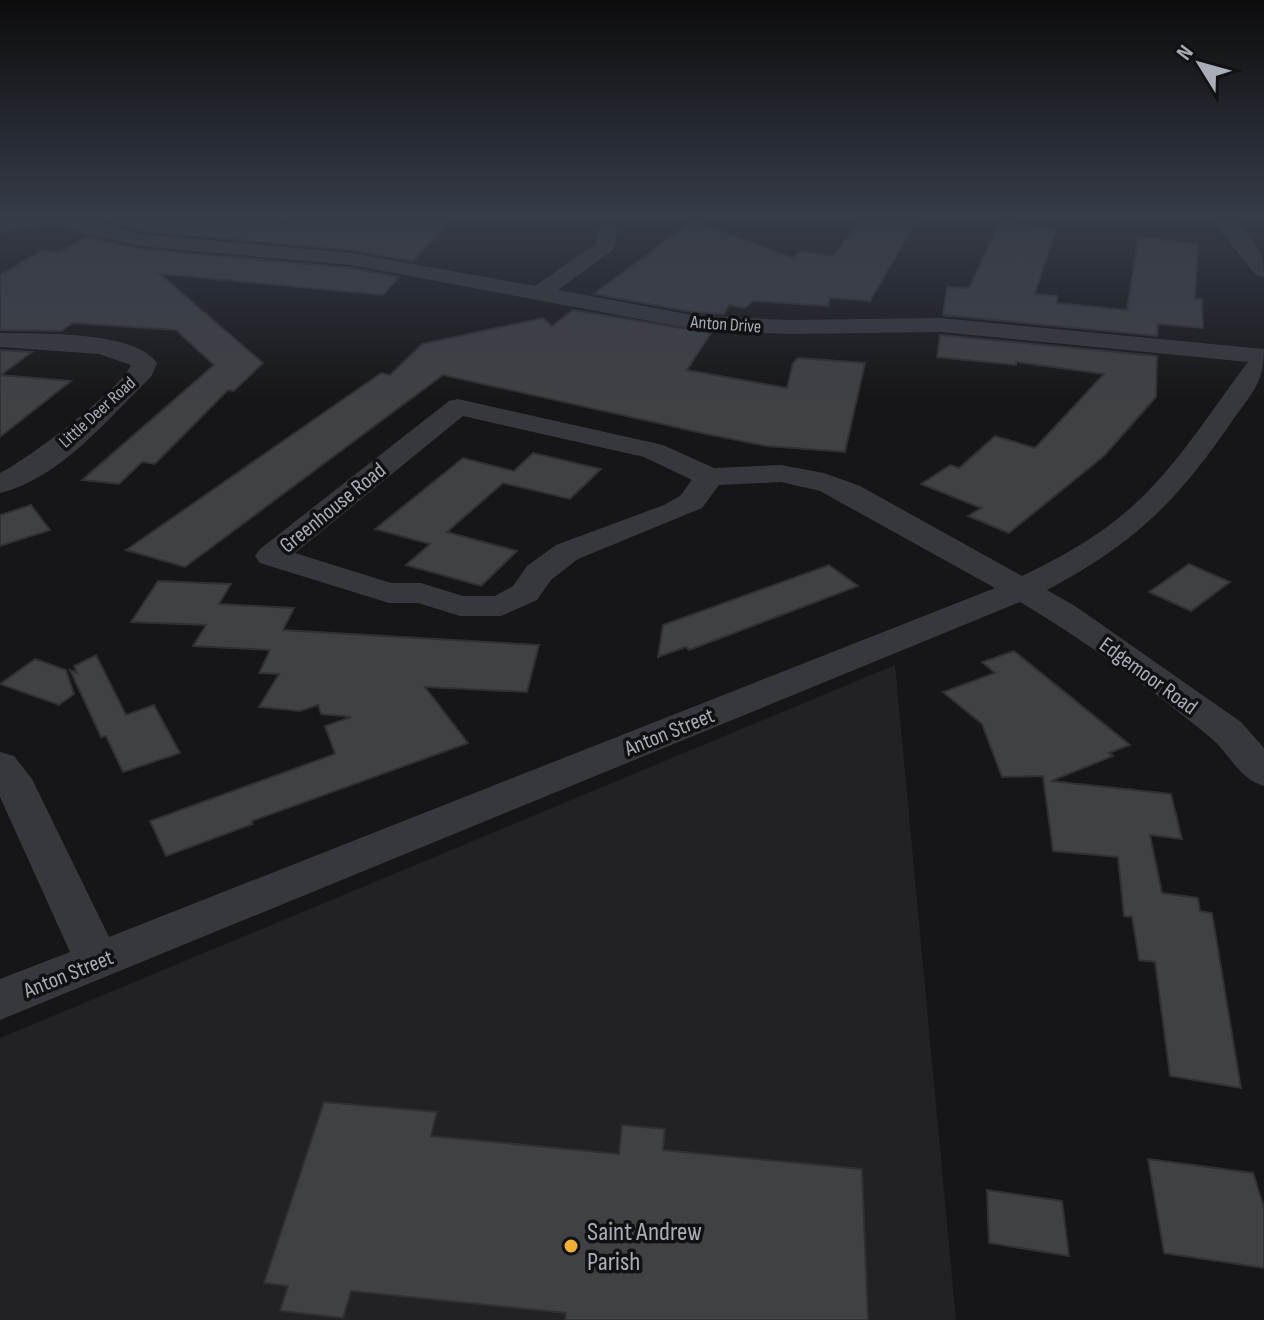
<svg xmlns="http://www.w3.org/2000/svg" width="1264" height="1320" font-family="'Sofia Sans Condensed',sans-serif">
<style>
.built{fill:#222225}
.building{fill:#404145;stroke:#303034;stroke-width:2}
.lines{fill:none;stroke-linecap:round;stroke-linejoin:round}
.minor{fill:#37383d;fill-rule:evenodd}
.poi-dot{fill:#f2b134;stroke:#111113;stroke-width:3}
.labels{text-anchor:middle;stroke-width:7;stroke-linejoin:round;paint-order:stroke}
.far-street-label{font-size:18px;fill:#a8adb8;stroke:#111113}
.street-label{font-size:22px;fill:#a8adb8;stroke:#111113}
.near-poi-label{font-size:26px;fill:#a8adb8;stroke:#111113;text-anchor:start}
</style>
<rect width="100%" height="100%" fill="#161618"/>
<polygon class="built" points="895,665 956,1320 0,1320 0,1038"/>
<g class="building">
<polygon points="130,215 292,225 293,215 390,215 449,222 413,261 352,250 141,231 113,224"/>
<polygon points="863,215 920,215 870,301 830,298 828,306 753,301 745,308 729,305 724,314 692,312 594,294 693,220 793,258 801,251 834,256"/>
<polygon points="999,222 1056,229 1035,294 1057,296 1057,303 1127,310 1138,237 1198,244 1195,299 1202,299 1203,328 1158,324 1157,336 943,315 947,287 969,288"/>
<polygon points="87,237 140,249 351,268 399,277 383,295 160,274 263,363 234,391 228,390 155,464 142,462 119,484 82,480 214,365 176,330 73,323 61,331 0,330 0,275 41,251 60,252"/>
<polygon points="573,310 711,333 687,370 787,388 793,363 798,358 865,363 845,452 766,446 706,434 443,375 185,567 126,550 381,373 390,375 422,344 543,318 552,326"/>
<polygon points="940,335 1157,356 1156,397 1104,456 1009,533 968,516 981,508 921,484 950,465 959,468 995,436 1035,448 1104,374 1016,362 1016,365 937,357"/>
<polygon points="0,350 32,352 1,375 71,381 0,437"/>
<polygon points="533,453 601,469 570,499 503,483 447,532 517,551 481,586 406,565 430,544 375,529 463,458 514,471"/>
<polygon points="31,505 50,530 0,546 0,515"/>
<polygon points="1189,564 1230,582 1191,611 1149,592"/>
<polygon points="829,565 858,586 689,650 686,647 658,657 663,625"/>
<polygon points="158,581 231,584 219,604 294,608 283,630 539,645 527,692 425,687 468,743 252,821 253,824 166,856 150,821 335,754 325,726 351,717 321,714 318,705 300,711 259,707 279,674 259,673 270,650 193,646 206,625 131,622"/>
<polygon points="1014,651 1130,745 1109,753 1113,756 1051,781 1171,794 1182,839 1150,835 1162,893 1198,898 1200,911 1212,913 1241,1088 1170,1076 1155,962 1139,960 1132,917 1124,916 1118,857 1053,851 1043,776 1002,777 982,724 943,692 995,673 982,662"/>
<polygon points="96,655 126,715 154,705 180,753 123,772 106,736 101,737 70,670 77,673 74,666"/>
<polygon points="35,659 66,670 74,694 59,705 0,684"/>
<polygon points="324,1102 437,1112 431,1136 619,1154 622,1125 665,1129 663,1150 862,1169 868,1320 565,1320 566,1313 351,1291 343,1318 280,1311 288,1286 264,1283"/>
<polygon points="1148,1159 1253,1173 1264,1207 1264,1268 1164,1253"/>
<polygon points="987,1190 1062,1201 1069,1256 989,1243"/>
</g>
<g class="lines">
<g class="minor">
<path d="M31,215h39l70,19 211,19 184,33 62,-43 1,-14 10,-6 10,6 -4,20 -56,41 134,25 96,5 153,-2 323,31c0,36 -14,46 -34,75 -54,79 -98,121 -183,166l28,16 166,116 23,26v38c-25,-7 -34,-32 -53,-48 -58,-48 -127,-98 -191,-136l-1020,418v-41l70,-27 -70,-155v-45l14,4 18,23 77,158 886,-349 -175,-97 -39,-9 -62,3 -17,23 -124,51 -27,21 -14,20 -36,16h-41l-42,-13h-29l-129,-40 -5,-7 5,-7 189,-148 9,-2 205,46 51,23 67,-3 43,8 36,13 162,90c37,-18 74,-38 105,-65 49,-42 82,-98 121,-149l-307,-30 -153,2 -96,-5 -341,-64 -211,-19 -63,-14 -23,-9 -54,10v-12zM463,416l181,41 48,23 -12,16 -16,9 -108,40 -29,21 -14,20 -18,10h-32l-42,-13h-30l-96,-30z"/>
<path d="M1207,215h21c22,21 36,30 36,62l-8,-2z"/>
<path d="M0,333c37,1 134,-3 157,30l-6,14c-44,42 -90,101 -151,116v-20c27,-13 120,-83 131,-108l-32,-11 -99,-7z"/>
</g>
</g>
<linearGradient id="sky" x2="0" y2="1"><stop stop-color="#0c0c0d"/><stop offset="0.54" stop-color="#363c48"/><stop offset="1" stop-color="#363c48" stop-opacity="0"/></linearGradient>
<rect width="1264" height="400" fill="url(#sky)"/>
<circle class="poi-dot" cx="571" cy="1246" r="8"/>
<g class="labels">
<g class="far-street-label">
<text transform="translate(726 324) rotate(4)" y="6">Anton Drive</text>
<text transform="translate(97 412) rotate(-42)" y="6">Little Deer Road</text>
</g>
<g class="street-label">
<text transform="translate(332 507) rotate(-39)" y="8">Greenhouse Road</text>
<text transform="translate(1149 675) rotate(36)" y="8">Edgemoor Road</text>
<text transform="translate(669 731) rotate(-22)" y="8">Anton Street</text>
<text transform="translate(68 973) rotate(-22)" y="8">Anton Street</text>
</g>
<g class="near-poi-label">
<text x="587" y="1240">Saint Andrew<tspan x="587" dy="30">Parish</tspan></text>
</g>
</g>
<g transform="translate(1200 64) rotate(307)" stroke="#111113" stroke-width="6" paint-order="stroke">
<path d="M0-6L14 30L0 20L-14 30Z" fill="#a8adb8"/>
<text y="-12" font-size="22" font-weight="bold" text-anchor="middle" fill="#a8adb8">N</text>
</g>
</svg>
